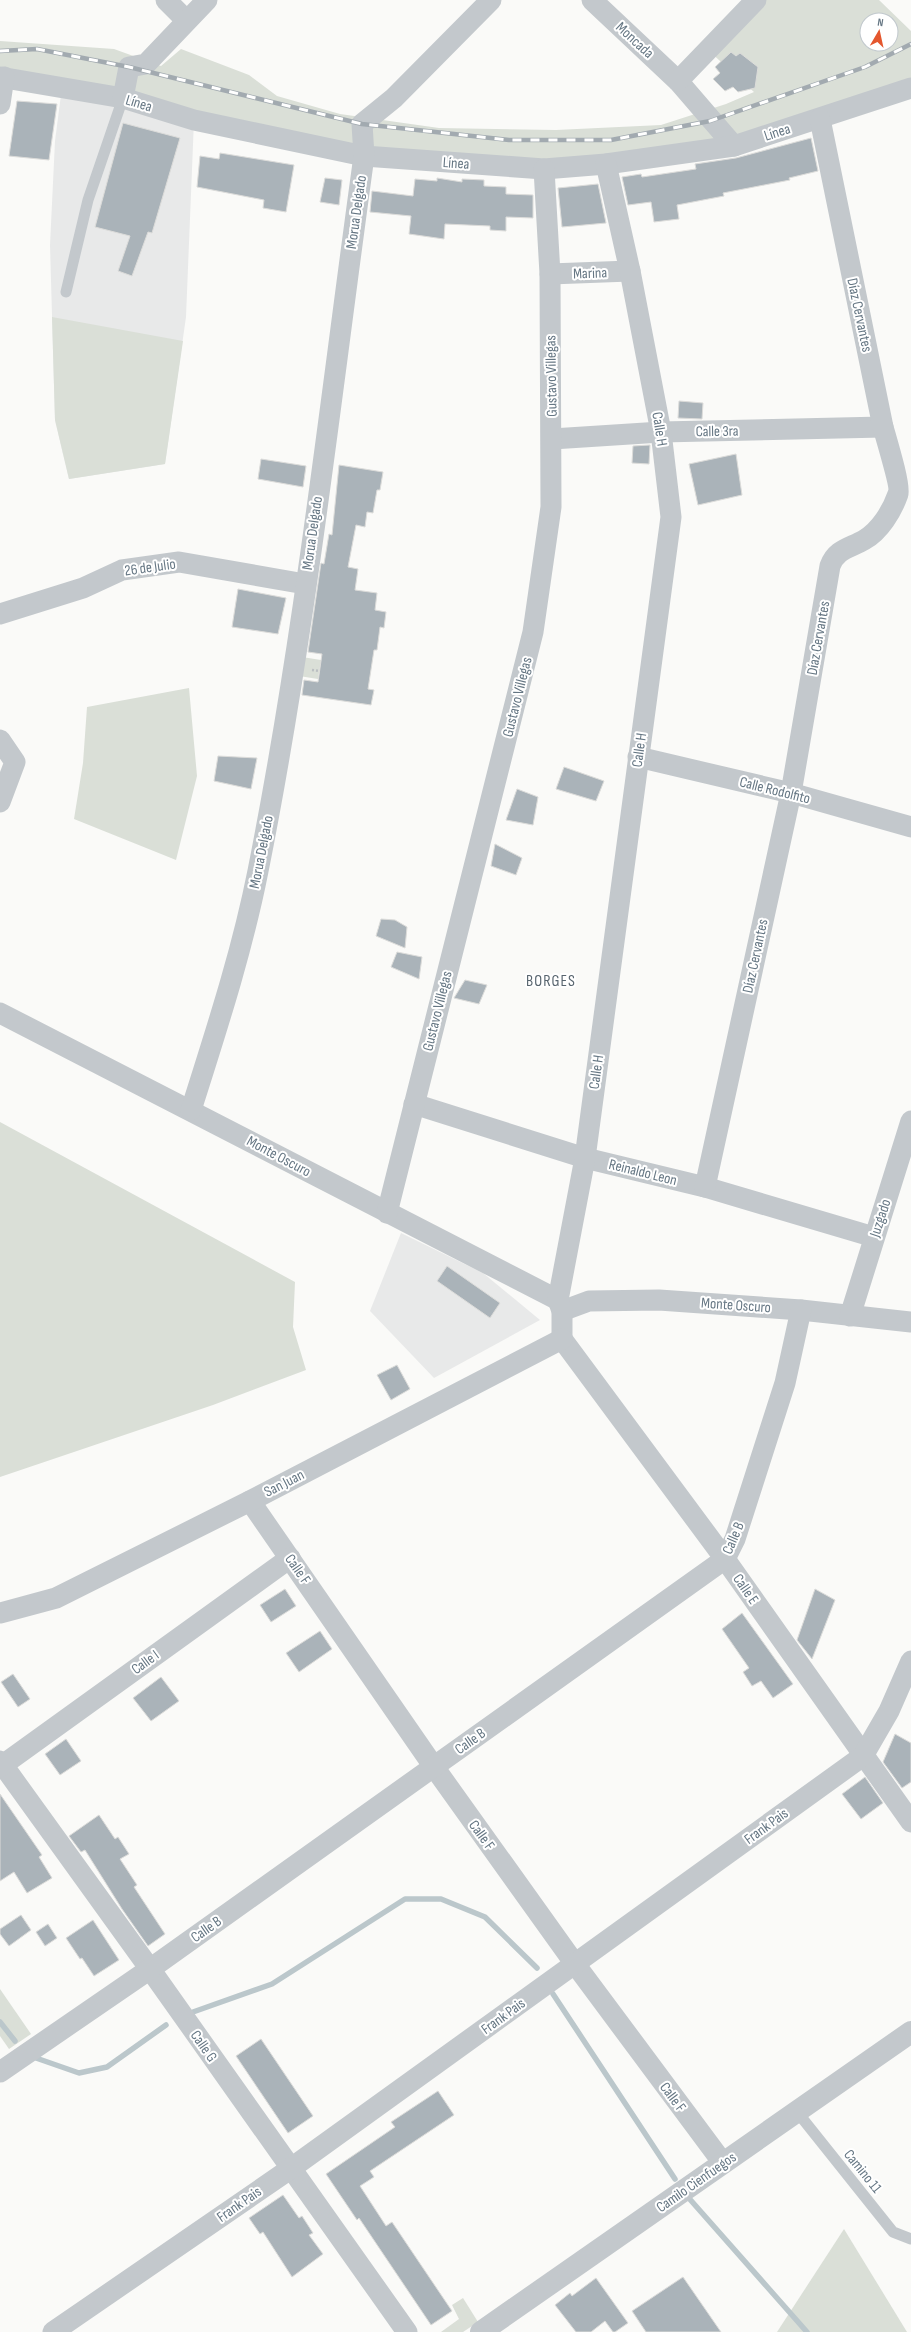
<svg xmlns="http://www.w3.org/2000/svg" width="911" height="2332" font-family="'Sofia Sans Condensed',sans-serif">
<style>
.built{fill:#e8e9e9}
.green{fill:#dadfd7;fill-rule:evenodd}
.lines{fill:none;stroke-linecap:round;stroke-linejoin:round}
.stream{stroke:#bbc7cb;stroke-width:5.5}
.building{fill:#aab3b9;stroke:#dcdcda}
.path{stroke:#bbbfc2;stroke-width:2.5;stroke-dasharray:2 2;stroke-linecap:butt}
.service{stroke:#c3c8cc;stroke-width:11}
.minor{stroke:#c3c8cc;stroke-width:21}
.tertiary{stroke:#c3c8cc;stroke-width:22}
.rail-casing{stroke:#a2aab0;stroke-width:4.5}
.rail{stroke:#fff;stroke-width:3;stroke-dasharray:9;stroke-linecap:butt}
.labels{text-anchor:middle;stroke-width:4;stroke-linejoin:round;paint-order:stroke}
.street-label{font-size:15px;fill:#657683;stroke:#fff}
.neighbourhood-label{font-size:16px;letter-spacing:1px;fill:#57646e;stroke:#fff}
</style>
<rect width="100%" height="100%" fill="#fafaf8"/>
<g class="built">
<polygon points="62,87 194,120 186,317 165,464 69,479 55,420 50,245 55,141"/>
<polygon points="401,1233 483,1273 540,1320 434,1378 370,1311"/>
</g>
<g class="green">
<path d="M756,0h123l32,31v51l-177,64 -128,18 -242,-8 -364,-79v-36l114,8 47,17 20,-17 68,26 28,21 63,18 99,14 117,2 105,-5 65,-21 28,-12 -46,-42zM867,20h24v24h-24z"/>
<polygon points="52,317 183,341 165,464 69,479 55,420"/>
<polygon points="302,657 321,660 318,679 299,676"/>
<polygon points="189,688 197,776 176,860 74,819 83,763 87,707"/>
<polygon points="0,1122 295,1282 293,1327 306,1370 213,1405 0,1477"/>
<polygon points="0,1989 31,2034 9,2049 0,2036"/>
<polygon points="844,2229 907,2332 777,2332"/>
<polygon points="463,2298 478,2322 463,2332 441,2332 459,2319 452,2305"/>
</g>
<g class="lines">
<g class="stream">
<polyline points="553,1994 675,2179"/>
<polyline points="193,2012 272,1984 405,1899 441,1899 485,1917 537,1968"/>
<polyline points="0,2022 15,2041"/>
<polyline points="36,2058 79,2073 107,2067 166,2025"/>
<polyline points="687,2196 807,2332"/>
</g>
</g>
<g class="building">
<polygon points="731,52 736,56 740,53 758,67 755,88 738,92 733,87 725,91 713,79 720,73 715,67"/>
<polygon points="17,101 57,104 49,160 9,156"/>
<polygon points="123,123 180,138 152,233 148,232 132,276 118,271 130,236 95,227"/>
<polygon points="811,138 818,171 789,178 790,180 723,193 724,196 677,205 679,219 654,222 651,202 628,205 622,177 641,174 642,177 696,169 695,164 736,158"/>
<polygon points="220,153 294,165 286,212 263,208 264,200 197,187 200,156 219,159"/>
<polygon points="325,178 342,180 339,205 320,202"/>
<polygon points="437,178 462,182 462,179 484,180 484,186 506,187 506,194 533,195 533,218 506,217 506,231 490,230 490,226 445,224 444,239 409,234 411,216 370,212 372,191 413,196 415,179 437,181"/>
<polygon points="598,184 606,223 562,227 558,188"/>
<polygon points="679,401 703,403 702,419 678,418"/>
<polygon points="650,445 649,464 632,463 633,446"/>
<polygon points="736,454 742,495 698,505 689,464"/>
<polygon points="261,459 306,466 303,487 258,479"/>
<polygon points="339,465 383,472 380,490 377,490 373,513 367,512 365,527 356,525 348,567 358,569 355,590 377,593 375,610 386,612 384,628 380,627 377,650 374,650 368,689 374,690 371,705 302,695 304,680 318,682 322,654 308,652 321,563 324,564 329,534 332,535"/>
<polygon points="238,589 286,598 278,634 232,627"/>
<polygon points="218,756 257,758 251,789 214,781"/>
<polygon points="564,767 604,781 596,801 556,789"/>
<polygon points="517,789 538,797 533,825 506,820"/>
<polygon points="495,844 522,858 516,875 491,866"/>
<polygon points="381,919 395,920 407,927 405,948 376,936"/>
<polygon points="397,952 422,957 419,979 391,967"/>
<polygon points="465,980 487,985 479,1004 454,998"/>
<polygon points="447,1266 500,1303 490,1318 437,1281"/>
<polygon points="397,1365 410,1389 391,1400 377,1375"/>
<polygon points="285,1589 296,1606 271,1622 260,1605"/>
<polygon points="815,1589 835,1600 812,1659 797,1640"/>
<polygon points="742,1613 793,1684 773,1698 761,1681 752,1686 743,1672 749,1668 722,1629"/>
<polygon points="320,1631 332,1649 299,1672 286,1653"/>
<polygon points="13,1674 30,1699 18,1707 1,1682"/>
<polygon points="161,1677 179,1701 151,1721 133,1698"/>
<polygon points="895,1734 911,1743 911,1782 902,1788 883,1762"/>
<polygon points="66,1739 81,1761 60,1775 45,1754"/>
<polygon points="865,1777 883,1803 861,1819 842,1794"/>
<polygon points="0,1794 42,1855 39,1857 52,1878 27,1893 14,1872 0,1881"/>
<polygon points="99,1815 115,1839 118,1837 129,1854 120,1859 137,1885 134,1887 165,1934 148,1946 122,1909 85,1850 81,1852 69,1836"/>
<polygon points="21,1915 31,1930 9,1946 0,1934 0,1929"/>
<polygon points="93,1920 119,1960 94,1976 82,1958 80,1959 66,1938"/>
<polygon points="48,1924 57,1938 45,1946 36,1932"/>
<polygon points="261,2039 313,2116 288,2133 236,2056"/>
<polygon points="438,2091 454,2115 370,2171 374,2177 360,2186 386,2226 392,2222 452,2311 431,2325 359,2218 357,2220 326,2174 395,2127 391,2122"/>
<polygon points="283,2195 299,2218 302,2216 313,2233 309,2235 323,2254 292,2277 263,2232 260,2234 249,2218"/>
<polygon points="683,2277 721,2332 646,2332 632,2311"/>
<polygon points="596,2278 628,2323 615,2332 613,2332 605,2321 591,2332 576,2332 555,2305 570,2293 572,2296"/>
</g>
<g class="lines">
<polyline class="path" points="312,670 319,671"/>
<g class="service">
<polyline points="66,292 88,200 123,98"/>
<polyline points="798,2113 893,2232 911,2239"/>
</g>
<g class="minor">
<polyline points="166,0 186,20"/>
<polyline points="592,0 678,81 734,146"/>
<polyline points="0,77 123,98 194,120 364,156 544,169 606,164 734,146 911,88"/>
<polyline points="678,81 756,0"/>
<polyline points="123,98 129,67 146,64 207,0"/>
<polyline points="0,104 4,77"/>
<polyline points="550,274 630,271"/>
<polyline points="552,439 661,432 883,427"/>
<polyline points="0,614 83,588 122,570 179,562 305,584"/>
<polyline points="0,740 15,762 0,802"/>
<polyline points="638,757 791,793 911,827"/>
<polyline points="0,1013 558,1300"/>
<polyline points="414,1104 585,1158 705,1187 874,1237"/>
<path d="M191,1110c25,-79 51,-158 67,-239 47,-236 73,-477 106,-715l-2,-32 32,-26 97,-98"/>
<path d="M705,1187l86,-394 39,-227c6,-17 20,-18 34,-26 16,-9 28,-29 34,-46 3,-7 -12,-56 -15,-67 -22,-103 -42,-206 -63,-308"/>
<polyline points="387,1213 533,632 551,507 550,274 544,169"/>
<polyline points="562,1311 589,1301 659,1300 801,1310 911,1322"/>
<polyline points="850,1316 911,1121"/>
<polyline points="562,1339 562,1311 558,1300 585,1158 671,517 661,432 630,271 606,164"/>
<polyline points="562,1339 725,1559 911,1822"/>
<polyline points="250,1501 434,1767 575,1964 723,2163"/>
<polyline points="0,1613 56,1598 250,1501 562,1339"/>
<polyline points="0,1761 150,1969 407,2332"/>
<polyline points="0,1767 290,1558"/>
<polyline points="0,2072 150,1969 725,1559 735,1539 785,1383 801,1310"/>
<polyline points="53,2332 290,2169 863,1756 889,1711 911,1661"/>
</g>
<polyline class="tertiary" points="481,2332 911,2032"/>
<g class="rail-casing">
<polyline id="rail" points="0,51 37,49 129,67 362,124 509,140 611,140 710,121 865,67 911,44"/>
</g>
<use href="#rail" class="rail"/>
</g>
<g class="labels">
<g class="street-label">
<text transform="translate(635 40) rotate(43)" y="5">Moncada</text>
<text transform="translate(139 103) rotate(17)" y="5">Línea</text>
<text transform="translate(777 132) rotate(-18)" y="5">Línea</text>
<text transform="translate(456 163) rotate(4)" y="5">Línea</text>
<text transform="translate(356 212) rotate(-82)" y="5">Morua Delgado</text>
<text transform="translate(590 273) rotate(-2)" y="5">Marina</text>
<text transform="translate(860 315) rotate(78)" y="5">Díaz Cervantes</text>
<text transform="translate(551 376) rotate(-91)" y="5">Gustavo Villegas</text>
<text transform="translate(660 429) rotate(81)" y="5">Calle H</text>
<text transform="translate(717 431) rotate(-1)" y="5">Calle 3ra</text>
<text transform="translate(312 533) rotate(-82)" y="5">Morua Delgado</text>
<text transform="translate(150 567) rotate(-8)" y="5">26 de Julio</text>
<text transform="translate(818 638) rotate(-80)" y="5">Díaz Cervantes</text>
<text transform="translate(517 697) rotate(-76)" y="5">Gustavo Villegas</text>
<text transform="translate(639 750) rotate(-82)" y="5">Calle H</text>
<text transform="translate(775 790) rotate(14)" y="5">Calle Rodolfito</text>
<text transform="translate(261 852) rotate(-79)" y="5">Morua Delgado</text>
<text transform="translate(755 956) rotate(-78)" y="5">Díaz Cervantes</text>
<text transform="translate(437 1011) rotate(-76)" y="5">Gustavo Villegas</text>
<text transform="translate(596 1072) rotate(-82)" y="5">Calle H</text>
<text transform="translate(279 1156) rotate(28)" y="5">Monte Oscuro</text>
<text transform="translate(643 1172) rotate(14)" y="5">Reinaldo Leon</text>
<text transform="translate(880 1218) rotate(-72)" y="5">Juzgado</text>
<text transform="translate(736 1305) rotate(4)" y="5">Monte Oscuro</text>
<text transform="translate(284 1483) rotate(-27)" y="5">San Juan</text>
<text transform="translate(733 1538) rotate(-67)" y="5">Calle B</text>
<text transform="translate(298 1569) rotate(55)" y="5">Calle F</text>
<text transform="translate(746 1589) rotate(55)" y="5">Calle E</text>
<text transform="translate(145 1662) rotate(-36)" y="5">Calle I</text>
<text transform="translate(470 1741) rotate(-35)" y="5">Calle B</text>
<text transform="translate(766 1826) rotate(-36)" y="5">Frank Pais</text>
<text transform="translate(482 1835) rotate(54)" y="5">Calle F</text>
<text transform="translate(206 1929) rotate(-35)" y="5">Calle B</text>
<text transform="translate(503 2016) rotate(-36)" y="5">Frank Pais</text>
<text transform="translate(204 2046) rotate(55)" y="5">Calle G</text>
<text transform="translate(673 2097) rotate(53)" y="5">Calle F</text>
<text transform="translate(863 2171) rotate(51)" y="5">Camino 11</text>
<text transform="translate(696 2182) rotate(-35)" y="5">Camilo Cienfuegos</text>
<text transform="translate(239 2204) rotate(-35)" y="5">Frank Pais</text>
</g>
<g class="neighbourhood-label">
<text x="551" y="986">BORGES</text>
</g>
</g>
<g transform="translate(879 32) rotate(9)"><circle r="19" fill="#ffffff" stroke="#c1c8cd"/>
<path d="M0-3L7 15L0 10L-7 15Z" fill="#e4572e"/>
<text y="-6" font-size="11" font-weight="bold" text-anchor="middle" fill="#657683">N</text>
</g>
</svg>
